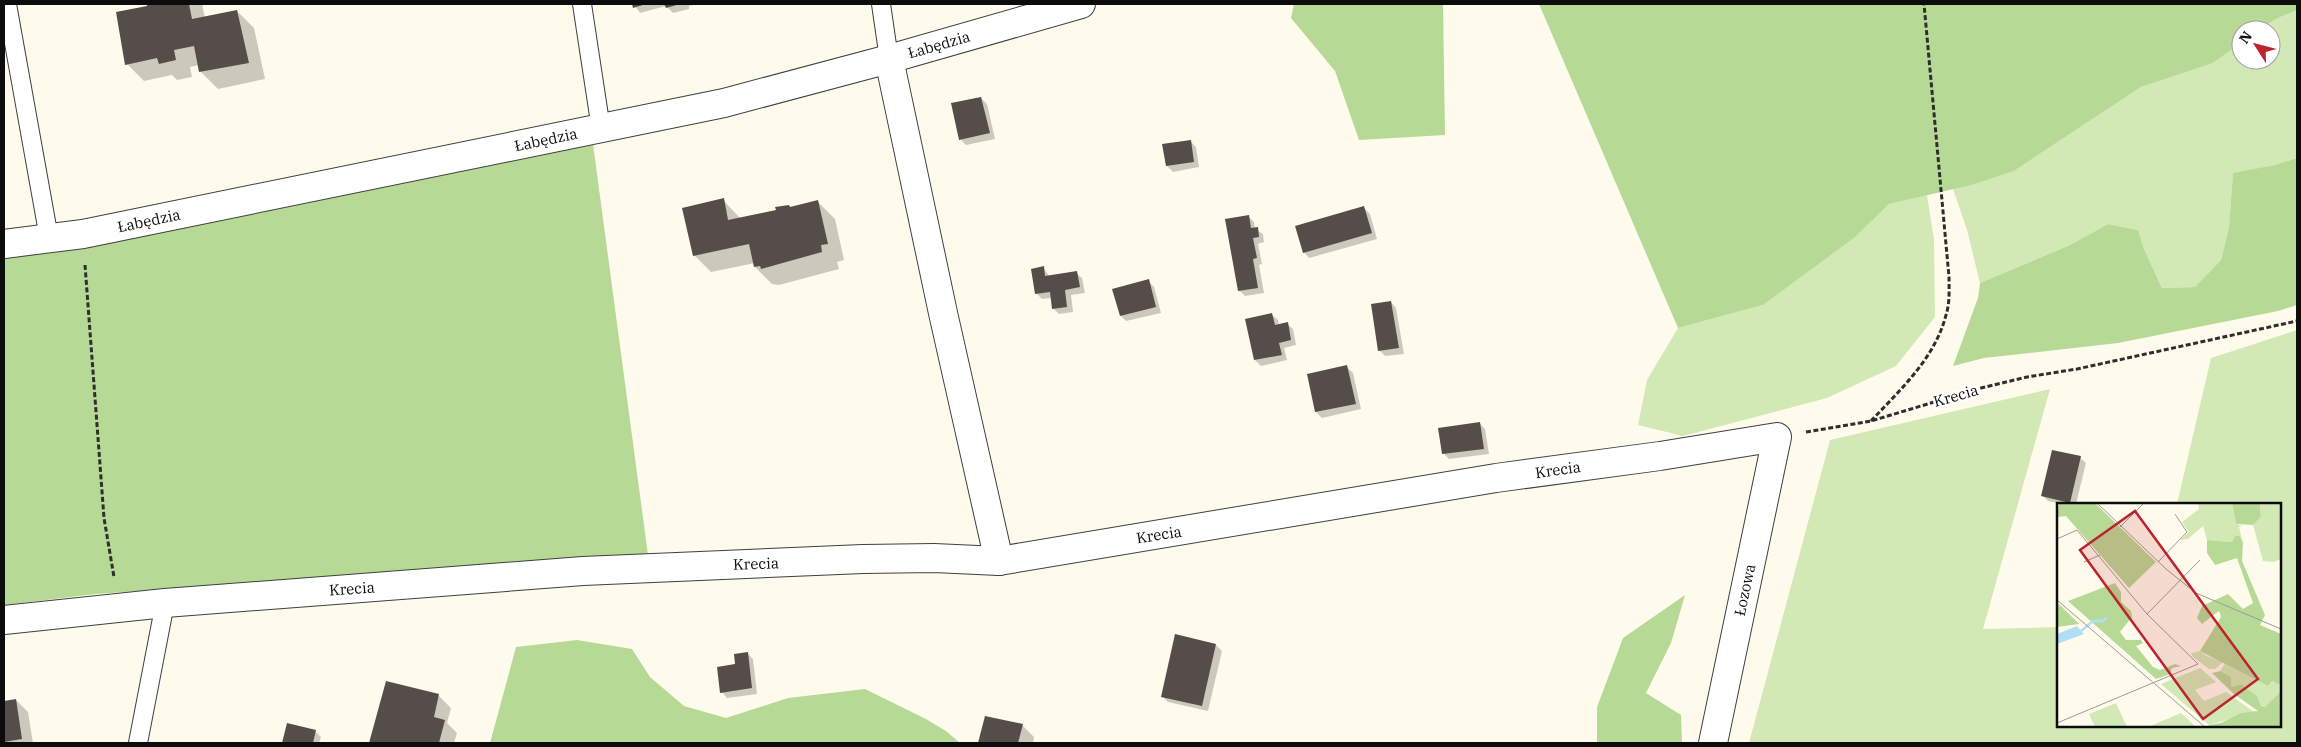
<svg xmlns="http://www.w3.org/2000/svg" width="2301" height="747" font-family="'IBM Plex Serif',serif">
<style>
.green{fill:#d2e9b6}
.forest{fill:#b6da95}
.shadow{fill:#0003}
.building{fill:#554d49}
.lines{fill:none;stroke-linecap:round;stroke-linejoin:round}
.lane-casing{stroke:#3f3f3f;stroke-width:20}
.street-casing{stroke:#3f3f3f;stroke-width:30}
.path{stroke:#2e2e2e;stroke-width:3;stroke-dasharray:5 2.5;stroke-linecap:butt}
.lane{stroke:#fff;stroke-width:18}
.street{stroke:#fff;stroke-width:28}
.labels{text-anchor:middle;stroke-width:5;stroke-linejoin:round;paint-order:stroke}
.street-label{font-size:15px;fill:#0c0c0c;stroke:#fff}
.inset-river{fill:none;stroke:#b0def7;stroke-width:2.5}
.inset-road{fill:none;stroke:#9e9b92;stroke-width:1}
.view{fill:#bd232f;fill-opacity:0.15;stroke:#bd232f;stroke-width:2.5}
.inset-edge{fill:none;stroke:#0c0c0c;stroke-width:2.5}
</style>
<rect width="100%" height="100%" fill="#fffbec"/>
<g class="green">
<polygon points="2297,10 2297,158 2275,165 2233,174 2229,227 2221,260 2195,287 2162,288 2144,249 2138,230 2108,224 2070,245 1980,283 1967,230 1953,189 2014,171 2141,87 2213,63 2241,43 2241,60 2271,60 2271,30 2260,30 2276,19"/>
<polygon points="1927,195 1934,239 1935,317 1896,366 1827,398 1683,436 1638,425 1647,380 1678,328 1763,305 1854,237 1889,204"/>
<polygon points="2297,330 2297,743 1749,743 1830,440 2050,389 1983,629 2058,627 2058,726 2280,726 2280,504 2177,504 2211,358"/>
</g>
<g class="forest">
<polygon points="1294,4 1443,4 1445,135 1359,140 1335,71 1291,18"/>
<polygon points="1539,4 2297,4 2297,10 2276,19 2260,30 2241,30 2241,43 2213,63 2141,87 2014,171 1971,185 1889,204 1855,237 1763,305 1678,328"/>
<polygon points="593,144 648,555 96,594 4,605 4,255 102,244"/>
<polygon points="2297,158 2297,305 2278,311 2118,343 1984,358 1953,366 1978,298 1980,283 2070,245 2108,224 2138,230 2144,249 2162,288 2195,287 2221,260 2229,227 2233,173 2275,165"/>
<polygon points="1685,595 1671,643 1646,693 1681,715 1682,743 1597,743 1597,707 1623,638"/>
<polygon points="577,640 632,649 650,677 684,706 726,718 788,698 865,689 926,719 946,731 960,743 490,743 516,647"/>
</g>
<g class="shadow">
<polygon points="148,4 202,4 205,18 237,11 254,28 265,79 218,89 201,72 199,65 190,67 192,77 177,80 172,75 144,81 127,64"/>
<polygon points="634,4 697,4 689,6 689,9 673,13 666,6 640,13"/>
<polygon points="981,98 987,104 995,139 966,145 961,140"/>
<polygon points="1190,141 1196,147 1199,167 1173,172 1167,166"/>
<polygon points="723,200 741,219 818,202 835,219 844,260 837,262 839,269 779,285 772,284 755,267 755,263 711,272 694,255"/>
<polygon points="1364,208 1370,214 1377,239 1309,258 1304,252"/>
<polygon points="1248,216 1254,222 1255,229 1263,234 1264,242 1258,244 1262,264 1259,265 1264,293 1245,296 1239,290"/>
<polygon points="1043,268 1050,277 1076,273 1082,278 1085,293 1071,295 1073,312 1059,314 1053,308 1052,298 1042,299 1036,293"/>
<polygon points="1148,281 1154,287 1161,313 1126,321 1121,316"/>
<polygon points="1391,302 1396,308 1404,354 1385,356 1379,350"/>
<polygon points="1272,315 1278,320 1279,325 1287,324 1293,329 1296,345 1284,348 1287,360 1261,366 1255,360"/>
<polygon points="1347,367 1353,373 1361,409 1322,418 1316,412 1309,375"/>
<polygon points="1479,423 1485,429 1489,454 1449,459 1443,453"/>
<polygon points="2080,458 2086,463 2076,504 2062,504 2048,501 2042,495"/>
<polygon points="1216,645 1222,651 1208,711 1168,702 1162,696"/>
<polygon points="747,653 753,659 757,694 727,698 722,692 736,665"/>
<polygon points="439,696 451,708 447,723 457,733 454,743 371,743"/>
<polygon points="16,700 28,712 33,743 4,743 4,702"/>
<polygon points="986,717 1022,725 1034,737 1033,743 980,743"/>
<polygon points="288,725 315,731 321,737 319,743 283,743"/>
</g>
<g class="building">
<polygon points="147,4 189,4 192,19 237,10 249,63 199,72 194,46 174,50 176,60 159,64 157,58 125,65 116,12 147,6"/>
<polygon points="632,4 646,4 633,8"/>
<polygon points="664,4 680,4 666,8"/>
<polygon points="981,97 990,133 959,140 951,103"/>
<polygon points="1191,140 1194,162 1166,166 1162,144"/>
<polygon points="724,198 728,220 776,210 775,207 789,205 790,207 818,200 828,244 821,245 822,252 761,269 760,266 754,267 749,244 693,256 682,208"/>
<polygon points="1364,206 1372,233 1303,253 1295,226"/>
<polygon points="1249,215 1251,228 1258,227 1259,237 1253,238 1257,258 1253,259 1258,288 1238,291 1225,219"/>
<polygon points="1044,266 1045,276 1077,271 1080,287 1065,290 1067,307 1052,309 1050,292 1035,294 1031,269"/>
<polygon points="1149,279 1156,307 1120,316 1112,289"/>
<polygon points="1391,301 1399,348 1378,351 1371,304"/>
<polygon points="1272,313 1275,325 1288,322 1291,340 1279,343 1282,355 1254,360 1245,319"/>
<polygon points="1347,365 1356,404 1315,412 1307,374"/>
<polygon points="1480,422 1484,449 1442,454 1438,428"/>
<polygon points="2052,450 2081,456 2070,503 2041,496"/>
<polygon points="1175,634 1216,644 1202,706 1161,697"/>
<polygon points="748,652 752,688 720,693 717,667 735,664 734,654"/>
<polygon points="386,681 439,694 434,717 445,720 439,743 369,743"/>
<polygon points="16,699 22,739 4,742 4,701"/>
<polygon points="985,716 1023,724 1018,743 978,743"/>
<polygon points="287,723 316,730 313,743 282,743"/>
</g>
<g class="lines">
<g class="lane-casing">
<g id="lane">
<polyline points="7,4 49,238"/>
<polyline points="582,4 601,129"/>
<polyline points="881,4 889,59"/>
<polyline points="138,743 165,603"/>
</g>
</g>
<g class="street-casing">
<g id="street">
<polyline points="889,59 943,313 999,561"/>
<polyline points="4,244 83,234 724,103 889,59 1081,4"/>
<polyline points="4,620 165,603 583,571 863,559 934,558 999,561 1496,478 1660,456 1777,437 1713,743"/>
</g>
</g>
<g class="path">
<polyline points="85,265 104,518 114,577"/>
<path d="M1871,421c30,-32 64,-63 75,-106 4,-12 3,-26 3,-38l-25,-273"/>
<polyline points="1806,432 1871,421 1981,388 2027,377 2077,369 2297,321"/>
</g>
<use href="#lane" class="lane"/>
<use href="#street" class="street"/>
</g>
<g class="labels">
<g class="street-label">
<text transform="translate(939 45) rotate(-16)" y="5">Łabędzia</text>
<text transform="translate(546 140) rotate(-12)" y="5">Łabędzia</text>
<text transform="translate(149 221) rotate(-12)" y="5">Łabędzia</text>
<text transform="translate(1956 396) rotate(-16)" y="5">Krecia</text>
<text transform="translate(1558 470) rotate(-8)" y="5">Krecia</text>
<text transform="translate(1159 535) rotate(-9)" y="5">Krecia</text>
<text transform="translate(756 564) rotate(-2)" y="5">Krecia</text>
<text transform="translate(352 589) rotate(-4)" y="5">Krecia</text>
<text transform="translate(1745 590) rotate(-78)" y="5">Łozowa</text>
</g>
</g>
<g transform="translate(2057 503)">
<rect width="224" height="224" fill="#fffbec"/>
<path d="M141,0h34l4,21 6,2 -3,1 4,16 -3,-7 -8,6 -25,-2 -4,-14 -15,13 -8,1 9,-8 -7,-10 17,-13zM203,0h21v56l-7,3 -11,-1 -10,-36 8,-8zM143,148l7,5 16,6 -8,7h-6l-16,-12 -2,-4zM168,161l43,22 4,-5 7,2 2,8 -16,16 -4,-1 -4,-10 -16,-12 -10,3v-10l-11,-6zM143,165l16,14 -21,8 9,11 22,-9 28,20 -45,13 -48,-41zM59,200l11,24h-32l-6,-13zM124,210l15,14h-48z" fill="#d2e9b6"/>
<path d="M2,0h36l61,59 -27,26 -63,-72 -9,1zM175,0h28l1,14 -8,8 -17,-1zM178,33h5l3,7 -1,18 23,54 -5,10 21,9v51l-9,-4 -4,5 -68,-35 21,-34 -2,-6 -17,13 -5,-6 5,-12 26,-12 15,15 10,-6 -16,-45 -22,7 -8,-12v-13l25,2zM58,80l6,9v10l10,9 1,6 -12,15 6,8h15l2,3 -7,3 17,21 7,3 15,-6 6,2 -9,2 -2,6 -14,5 -88,-78zM0,101l3,1 19,19 -22,3zM163,168l11,6v10l10,-3 16,12 4,10 4,1 16,-16v36h-71l-1,-2 12,-2 20,-10 17,-2 -24,-17 -22,-21z" fill="#b6da95"/>
<path d="M20,123l7,8 -27,10v-10z" fill="#b0def7"/>
<path class="inset-river" d="M24,128l12,-10h10l4,-4"/>
<path class="inset-road" d="M40,0l69,66 30,24 85,36M63,24l23,-23M0,36l20,-9 70,84 51,50 -141,59M27,59l16,-7M101,59l29,-30 -12,-18M0,97l148,127M90,111l53,-54"/>
<path class="view" d="M78,8l123,168 -55,40 -123,-169z"/>
<rect width="224" height="224" class="inset-edge"/>
</g>
<rect width="2301" height="747" fill="none" stroke="#0c0c0c" stroke-width="10"/>
<g transform="translate(2256 45) rotate(306)"><circle r="24" fill="#ffffff" stroke="#9e9e9e"/>
<path d="M0-4L9 19L0 12L-9 19Z" fill="#bd232f"/>
<text y="-8" font-size="14" font-weight="bold" text-anchor="middle" fill="#0c0c0c">N</text>
</g>
</svg>
